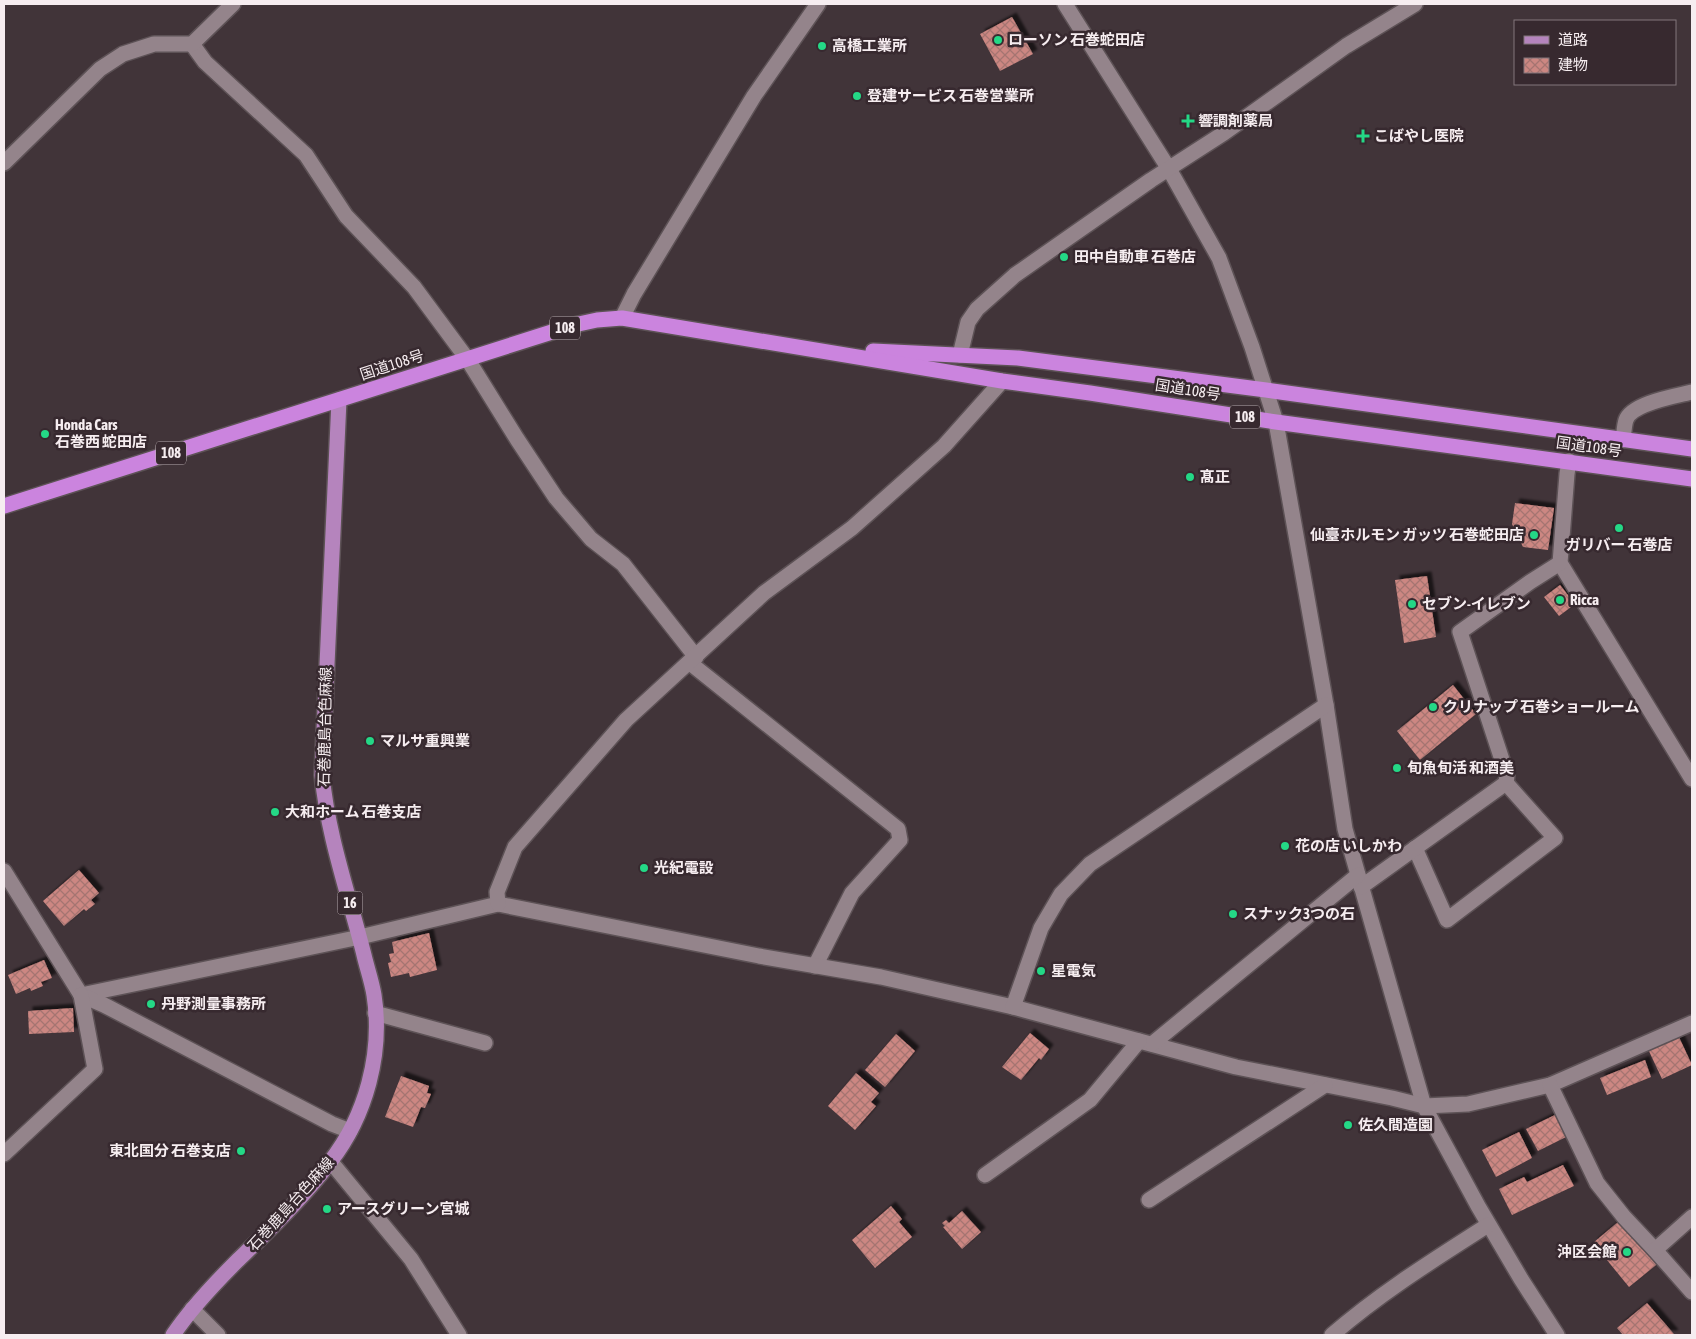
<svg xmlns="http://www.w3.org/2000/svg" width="1696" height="1339" font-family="'Asap Condensed','Noto Sans JP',sans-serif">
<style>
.building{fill:url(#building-cross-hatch);filter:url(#shadow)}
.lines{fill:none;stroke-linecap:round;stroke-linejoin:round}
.minor-casing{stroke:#5d5256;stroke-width:18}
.major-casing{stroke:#5d5256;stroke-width:18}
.highway-casing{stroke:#5d5256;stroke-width:18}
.minor{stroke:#94848b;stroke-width:15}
.major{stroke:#b584bd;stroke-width:15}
.highway{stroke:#cb84de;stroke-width:15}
.poi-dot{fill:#24d886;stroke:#37292f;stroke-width:2}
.labels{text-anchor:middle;stroke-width:5;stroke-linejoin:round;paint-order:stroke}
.shield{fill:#37292f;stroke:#bdb2b6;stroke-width:1}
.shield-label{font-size:14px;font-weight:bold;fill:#f6edf0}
.poi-label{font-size:15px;font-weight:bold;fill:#f6edf0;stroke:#37292f;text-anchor:start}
.street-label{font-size:15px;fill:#f6edf0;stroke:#37292f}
</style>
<defs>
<pattern id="building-cross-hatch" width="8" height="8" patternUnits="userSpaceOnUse" patternTransform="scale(1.25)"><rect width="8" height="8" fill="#cc8782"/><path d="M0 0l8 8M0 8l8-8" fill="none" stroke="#a57471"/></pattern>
<filter id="shadow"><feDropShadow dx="4.5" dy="-4.5" stdDeviation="1" flood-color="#0009"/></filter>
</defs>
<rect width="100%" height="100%" fill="#413439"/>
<g class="building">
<polygon points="1012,17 1033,54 1000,71 980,34"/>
<polygon points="1515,503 1554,508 1548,550 1523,547 1512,524"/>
<polygon points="1427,576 1436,637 1404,643 1395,580"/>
<polygon points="1560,585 1575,604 1559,616 1544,597"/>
<polygon points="1453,685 1476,714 1420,760 1397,731"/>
<polygon points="79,870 99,893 91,900 95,904 86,911 84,909 64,926 43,901"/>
<polygon points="429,933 437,970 410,977 409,973 391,977 388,963 391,962 389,954 394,953 392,942"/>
<polygon points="44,960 52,978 41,982 43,986 31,991 30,988 16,994 8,975"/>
<polygon points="73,1008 74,1032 29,1034 28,1011"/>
<polygon points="1030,1033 1049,1049 1041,1060 1039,1058 1021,1080 1002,1067"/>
<polygon points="896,1034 915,1051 885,1087 865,1070"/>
<polygon points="1678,1035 1692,1065 1662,1079 1648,1049"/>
<polygon points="1645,1060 1651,1077 1607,1095 1600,1078"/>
<polygon points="856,1073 879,1093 871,1102 876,1106 855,1130 828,1106"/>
<polygon points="401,1076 429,1086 427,1093 431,1094 425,1108 421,1107 413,1127 385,1117"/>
<polygon points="1559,1113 1570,1135 1538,1151 1526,1129"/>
<polygon points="1519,1132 1532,1158 1496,1177 1482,1150"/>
<polygon points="1563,1165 1574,1186 1512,1215 1499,1189 1524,1177 1527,1182"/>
<polygon points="891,1206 902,1219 899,1222 912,1237 875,1268 852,1240"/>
<polygon points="962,1211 981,1232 962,1249 943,1227 945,1226 942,1223 946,1220 949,1223"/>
<polygon points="1624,1217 1661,1261 1629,1287 1593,1243"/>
<polygon points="1647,1303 1674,1334 1672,1335 1623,1335 1617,1328"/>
</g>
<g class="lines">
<g class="minor-casing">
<g id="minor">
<polyline points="1065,4 1169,169 1219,258 1252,347 1276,422 1326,705 1345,829 1424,1106 1478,1206 1521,1279 1557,1335"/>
<polyline points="192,44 205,62 306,155 346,216 414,287 468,360 517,439 556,498 591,539 623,564 696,657"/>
<polyline points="4,163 100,69 123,54 154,44 192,44 233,4"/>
<polyline points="622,318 634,294 754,96 818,4"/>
<polyline points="960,355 968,322 977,309 1015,275 1151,180 1224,133 1346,46 1415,4"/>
<path d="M1623,440c1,-6 1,-14 3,-20 6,-17 50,-24 66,-28"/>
<polyline points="1569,461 1567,474 1560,563 1692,779"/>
<polyline points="690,663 898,829 900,840 852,893 815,966"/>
<polyline points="1415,848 1447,920 1555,838 1506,783"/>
<polyline points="4,871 81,995 360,937 498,904 759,956 881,977 1013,1007 1236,1067 1392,1098 1424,1106 1468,1104 1550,1085 1692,1023"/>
<polyline points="1361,887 1506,783 1507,775 1460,632 1530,582 1560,563"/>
<polyline points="498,904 497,892 515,847 626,720 764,593 852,528 944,446 1002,381"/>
<polyline points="81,995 104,1005 332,1124 350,1131"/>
<polyline points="1013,1007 1041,928 1061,894 1090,864 1326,705"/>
<polyline points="375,1013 485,1043"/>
<polyline points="1152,1044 1358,875"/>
<polyline points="1550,1085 1597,1183 1624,1217 1655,1250 1692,1292"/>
<polyline points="4,1154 95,1069 81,995"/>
<polyline points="331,1162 411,1259 459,1335"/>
<polyline points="985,1175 1090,1100 1139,1041"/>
<polyline points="1149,1200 1325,1085"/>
<polyline points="1655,1250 1692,1217"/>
<polyline points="192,1309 218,1335"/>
<path d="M1332,1335c48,-42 103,-76 156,-110"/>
</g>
</g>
<g class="major-casing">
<path id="major" d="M173,1335c18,-27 41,-51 64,-74 32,-31 66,-63 93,-99 36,-46 53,-109 44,-167 -2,-13 -7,-27 -10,-40 -15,-60 -36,-118 -42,-180l17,-375"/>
</g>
<g class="highway-casing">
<g id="highway">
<polyline points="873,351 1018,358 1266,390 1692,449"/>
<polyline points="4,506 574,325 597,320 622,318 1002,381 1090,393 1276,422 1692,479"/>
</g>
</g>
<use href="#minor" class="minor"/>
<use href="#major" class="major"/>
<use href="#highway" class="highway"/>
</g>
<g class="poi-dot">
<circle cx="998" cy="40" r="5"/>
<circle cx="822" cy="46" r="5"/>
<circle cx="857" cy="96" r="5"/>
<path d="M1185.5 113.5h5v5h5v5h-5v5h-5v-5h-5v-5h5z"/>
<path d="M1360.5 128.5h5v5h5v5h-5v5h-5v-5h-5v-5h5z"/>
<circle cx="1064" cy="257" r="5"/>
<circle cx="45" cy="434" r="5"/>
<circle cx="1190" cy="477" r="5"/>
<circle cx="1619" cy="528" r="5"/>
<circle cx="1534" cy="535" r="5"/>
<circle cx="1560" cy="600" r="5"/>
<circle cx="1412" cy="604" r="5"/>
<circle cx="1433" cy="707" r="5"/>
<circle cx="370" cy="741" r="5"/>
<circle cx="1397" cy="768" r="5"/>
<circle cx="275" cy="812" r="5"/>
<circle cx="1285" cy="846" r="5"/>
<circle cx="644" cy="868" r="5"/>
<circle cx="1233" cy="914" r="5"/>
<circle cx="1041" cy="971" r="5"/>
<circle cx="151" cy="1004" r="5"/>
<circle cx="1348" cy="1125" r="5"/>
<circle cx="241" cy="1151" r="5"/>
<circle cx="327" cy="1209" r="5"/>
<circle cx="1627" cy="1252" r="5"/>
</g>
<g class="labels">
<g class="shield">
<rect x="550" y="316.5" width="30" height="23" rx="4"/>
<rect x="1230" y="405.5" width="30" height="23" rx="4"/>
<rect x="156" y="441.5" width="30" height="23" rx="4"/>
<rect x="337.5" y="891.5" width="25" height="23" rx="4"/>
</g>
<g class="shield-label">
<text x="565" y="333">108</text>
<text x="1245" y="422">108</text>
<text x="171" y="458">108</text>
<text x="350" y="908">16</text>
</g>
<g class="poi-label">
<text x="1008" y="45">ローソン 石巻蛇田店</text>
<text x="832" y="51">高橋工業所</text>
<text x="867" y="101">登建サービス 石巻営業所</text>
<text x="1198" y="126">響調剤薬局</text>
<text x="1374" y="141">こばやし医院</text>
<text x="1074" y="262">田中自動車 石巻店</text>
<text x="55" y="430">Honda Cars<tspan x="55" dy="17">石巻西 蛇田店</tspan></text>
<text x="1200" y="482">髙正</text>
<text x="1524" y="540" text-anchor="end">仙臺ホルモン ガッツ 石巻蛇田店</text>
<text x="1619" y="550" text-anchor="middle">ガリバー 石巻店</text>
<text x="1570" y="605">Ricca</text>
<text x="1422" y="609">セブン-イレブン</text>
<text x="1443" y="712">クリナップ 石巻ショールーム</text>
<text x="380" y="746">マルサ重興業</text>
<text x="1407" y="773">旬魚旬活 和酒美</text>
<text x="285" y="817">大和ホーム 石巻支店</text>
<text x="1295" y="851">花の店 いしかわ</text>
<text x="654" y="873">光紀電設</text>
<text x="1243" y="919">スナック3つの石</text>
<text x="1051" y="976">星電気</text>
<text x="161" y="1009">丹野測量事務所</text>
<text x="1358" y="1130">佐久間造園</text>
<text x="231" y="1156" text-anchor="end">東北国分 石巻支店</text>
<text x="337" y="1214">アースグリーン宮城</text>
<text x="1617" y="1257" text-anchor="end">沖区会館</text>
</g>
<g class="street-label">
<text transform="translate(392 365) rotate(-18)" y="5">国道108号</text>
<text transform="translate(1188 390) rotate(9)" y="5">国道108号</text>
<text transform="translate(1589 447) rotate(8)" y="5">国道108号</text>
<text transform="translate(325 727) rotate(-89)" y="5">石巻鹿島台色麻線</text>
<text transform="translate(291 1204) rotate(-48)" y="5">石巻鹿島台色麻線</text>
</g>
</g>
<rect width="1696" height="1339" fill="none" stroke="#f6edf0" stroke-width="10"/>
<rect x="1514" y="20" width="162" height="65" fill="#37292f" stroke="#83777c"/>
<rect x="1524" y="36" width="25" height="8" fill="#b584bd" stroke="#83777c"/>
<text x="1558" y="45" font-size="15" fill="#f6edf0">道路</text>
<rect x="1524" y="58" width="25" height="15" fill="url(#building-cross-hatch)" stroke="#83777c"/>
<text x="1558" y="70" font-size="15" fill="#f6edf0">建物</text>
</svg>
